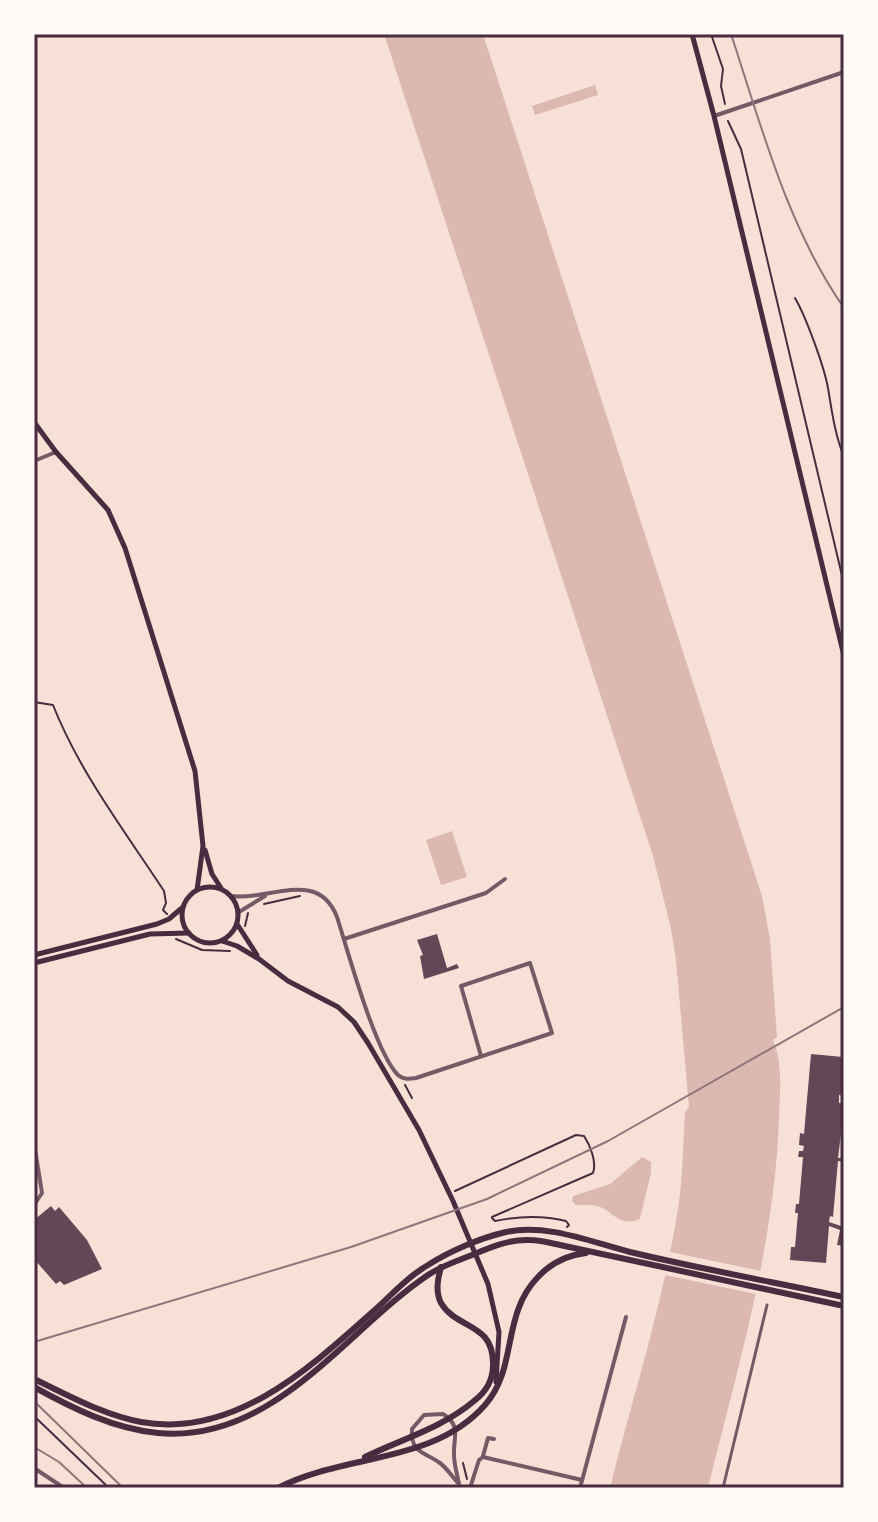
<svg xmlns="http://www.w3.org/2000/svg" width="878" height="1522" font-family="'Crimson Pro',serif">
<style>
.water{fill:#dcb8b0}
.pier{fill:#f7e1d7}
.building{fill:#644757}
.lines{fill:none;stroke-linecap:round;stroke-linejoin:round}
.path{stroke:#4a2c40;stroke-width:2}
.pedestrian{stroke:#755966;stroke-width:3}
.minor{stroke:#755966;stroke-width:4}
.secondary{stroke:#4a2c40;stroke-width:5}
.primary{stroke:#4a2c40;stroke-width:6}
.tram{stroke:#8f747c;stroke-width:2}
.rail{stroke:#8f747c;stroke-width:2}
.neatline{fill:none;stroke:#4a2c40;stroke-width:3}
</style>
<rect width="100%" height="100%" fill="#f7e1d7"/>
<g class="water">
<path d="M384,34h99l279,862 8,43 7,98 -4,3c10,23 7,53 6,78 -4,126 -41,248 -71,370h-98c23,-93 53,-184 68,-279 5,-32 5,-65 7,-97l4,-5 -13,-147 -5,-31 -18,-73z"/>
<polygon points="595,85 598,95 535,115 532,106"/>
<polygon points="452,831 467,877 441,885 426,840"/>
<path d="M642,1157l9,5v11l-11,46c-22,9 -27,-9 -43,-13 -7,-2 -14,0 -21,-1l-4,-4 1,-5 37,-12z"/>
</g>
<polygon class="pier" points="670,1252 761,1271 756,1294 665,1275"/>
<g class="building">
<polygon points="437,934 447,968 457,964 459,968 424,979 420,956 423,955 417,940"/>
<polygon points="811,1054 843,1057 842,1065 844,1065 844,1096 839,1095 839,1103 844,1103 844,1109 838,1158 844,1158 844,1162 838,1161 833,1217 830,1216 829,1222 841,1226 844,1217 844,1246 837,1245 840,1230 829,1226 826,1263 790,1260 791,1247 795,1247 798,1213 795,1213 796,1204 799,1204 803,1157 798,1157 799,1151 803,1151 804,1146 799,1145 800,1133 804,1134"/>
<polygon points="51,1206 55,1211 59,1207 87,1240 102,1269 64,1285 60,1281 56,1284 34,1259 34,1220"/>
</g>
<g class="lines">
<g class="path">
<polyline points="711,34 723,69 721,86 725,104"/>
<polyline points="728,121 741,149 844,584"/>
<path d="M795,298c11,19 29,68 33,90 4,24 7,47 16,69"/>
<path d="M34,702l19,3c27,68 71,125 111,186l2,12 -3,7 4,4"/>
<polyline points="264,904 300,896"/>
<polyline points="245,926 248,913"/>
<polyline points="176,939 202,950 230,951"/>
<polyline points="405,1085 412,1098"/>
<path d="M455,1191l121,-56 8,1c6,9 13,26 9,37l-101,44"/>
<path d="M492,1218l3,3c24,-5 47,-6 71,0l3,4 -2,2"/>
<polyline points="34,1416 109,1488"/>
<polyline points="463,1463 467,1479"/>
</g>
<polyline class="pedestrian" points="723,1488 767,1305"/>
<g class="minor">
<polyline points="714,116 844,72"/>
<polyline points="34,322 34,333"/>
<polyline points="34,461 56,452"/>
<path d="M231,896c39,5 87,-28 106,21 11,34 38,135 61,158 6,5 12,4 18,3l136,-45 -22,-70 -69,23 20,70"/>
<polyline points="239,912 265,896"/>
<polyline points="344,939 486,893 505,879"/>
<polyline points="34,1143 42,1193 34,1205"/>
<polyline points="483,1456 488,1438 494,1439"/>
<polyline points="34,1468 64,1488"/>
<path d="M459,1484c-7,-7 -12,-16 -19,-21 -15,-11 -30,-10 -28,-34l12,-14 19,-1c19,12 10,23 11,41 0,10 4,23 6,33"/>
<polyline points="470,1488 479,1460 483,1457 582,1480"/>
<polyline points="580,1488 626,1317"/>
</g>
<g class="secondary">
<polyline points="692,34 714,116 844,656"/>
<polyline points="34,422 56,452 108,510 125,548 195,771 203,846 197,890"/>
<polyline points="205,850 212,874 221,888"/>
<circle cx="210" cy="915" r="28"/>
<polyline points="237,924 257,955"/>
<polyline points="222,941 237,946 259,959 288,981 338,1007 354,1022 368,1043 419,1130 453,1201 488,1284 499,1332 496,1382"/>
<polyline points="34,955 157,924 169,919 183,907"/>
<polyline points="34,963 150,934 189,933"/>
</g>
<g class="primary">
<path d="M34,1379c34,16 69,36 107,43 94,17 171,-56 236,-114 16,-15 32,-32 51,-43 22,-14 52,-27 78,-33 40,-9 85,10 124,20 71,17 143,30 214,45"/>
<path d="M34,1387c38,21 80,42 124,46 115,11 187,-102 270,-158 13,-9 29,-14 44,-20 19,-8 38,-16 58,-15 10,0 21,3 30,5l284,61"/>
<path d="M365,1457c37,-18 77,-29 109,-56 12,-9 19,-21 19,-36 1,-43 -36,-35 -52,-62 -6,-12 -3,-25 0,-36"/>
<path d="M278,1488c67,-35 154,-23 207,-83 33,-37 16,-90 53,-128 13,-14 30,-22 48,-24"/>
</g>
<polyline class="tram" points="34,1401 123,1488"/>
<g class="rail">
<path d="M731,34c31,94 56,192 113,274"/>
<polyline points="34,1342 351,1247 487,1199 608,1141 844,1007"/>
<polyline points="34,1447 59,1462 87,1488"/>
</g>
</g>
<rect width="878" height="1522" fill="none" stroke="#fffaf5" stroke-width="72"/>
<rect x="36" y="36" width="806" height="1450" class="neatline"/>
</svg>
